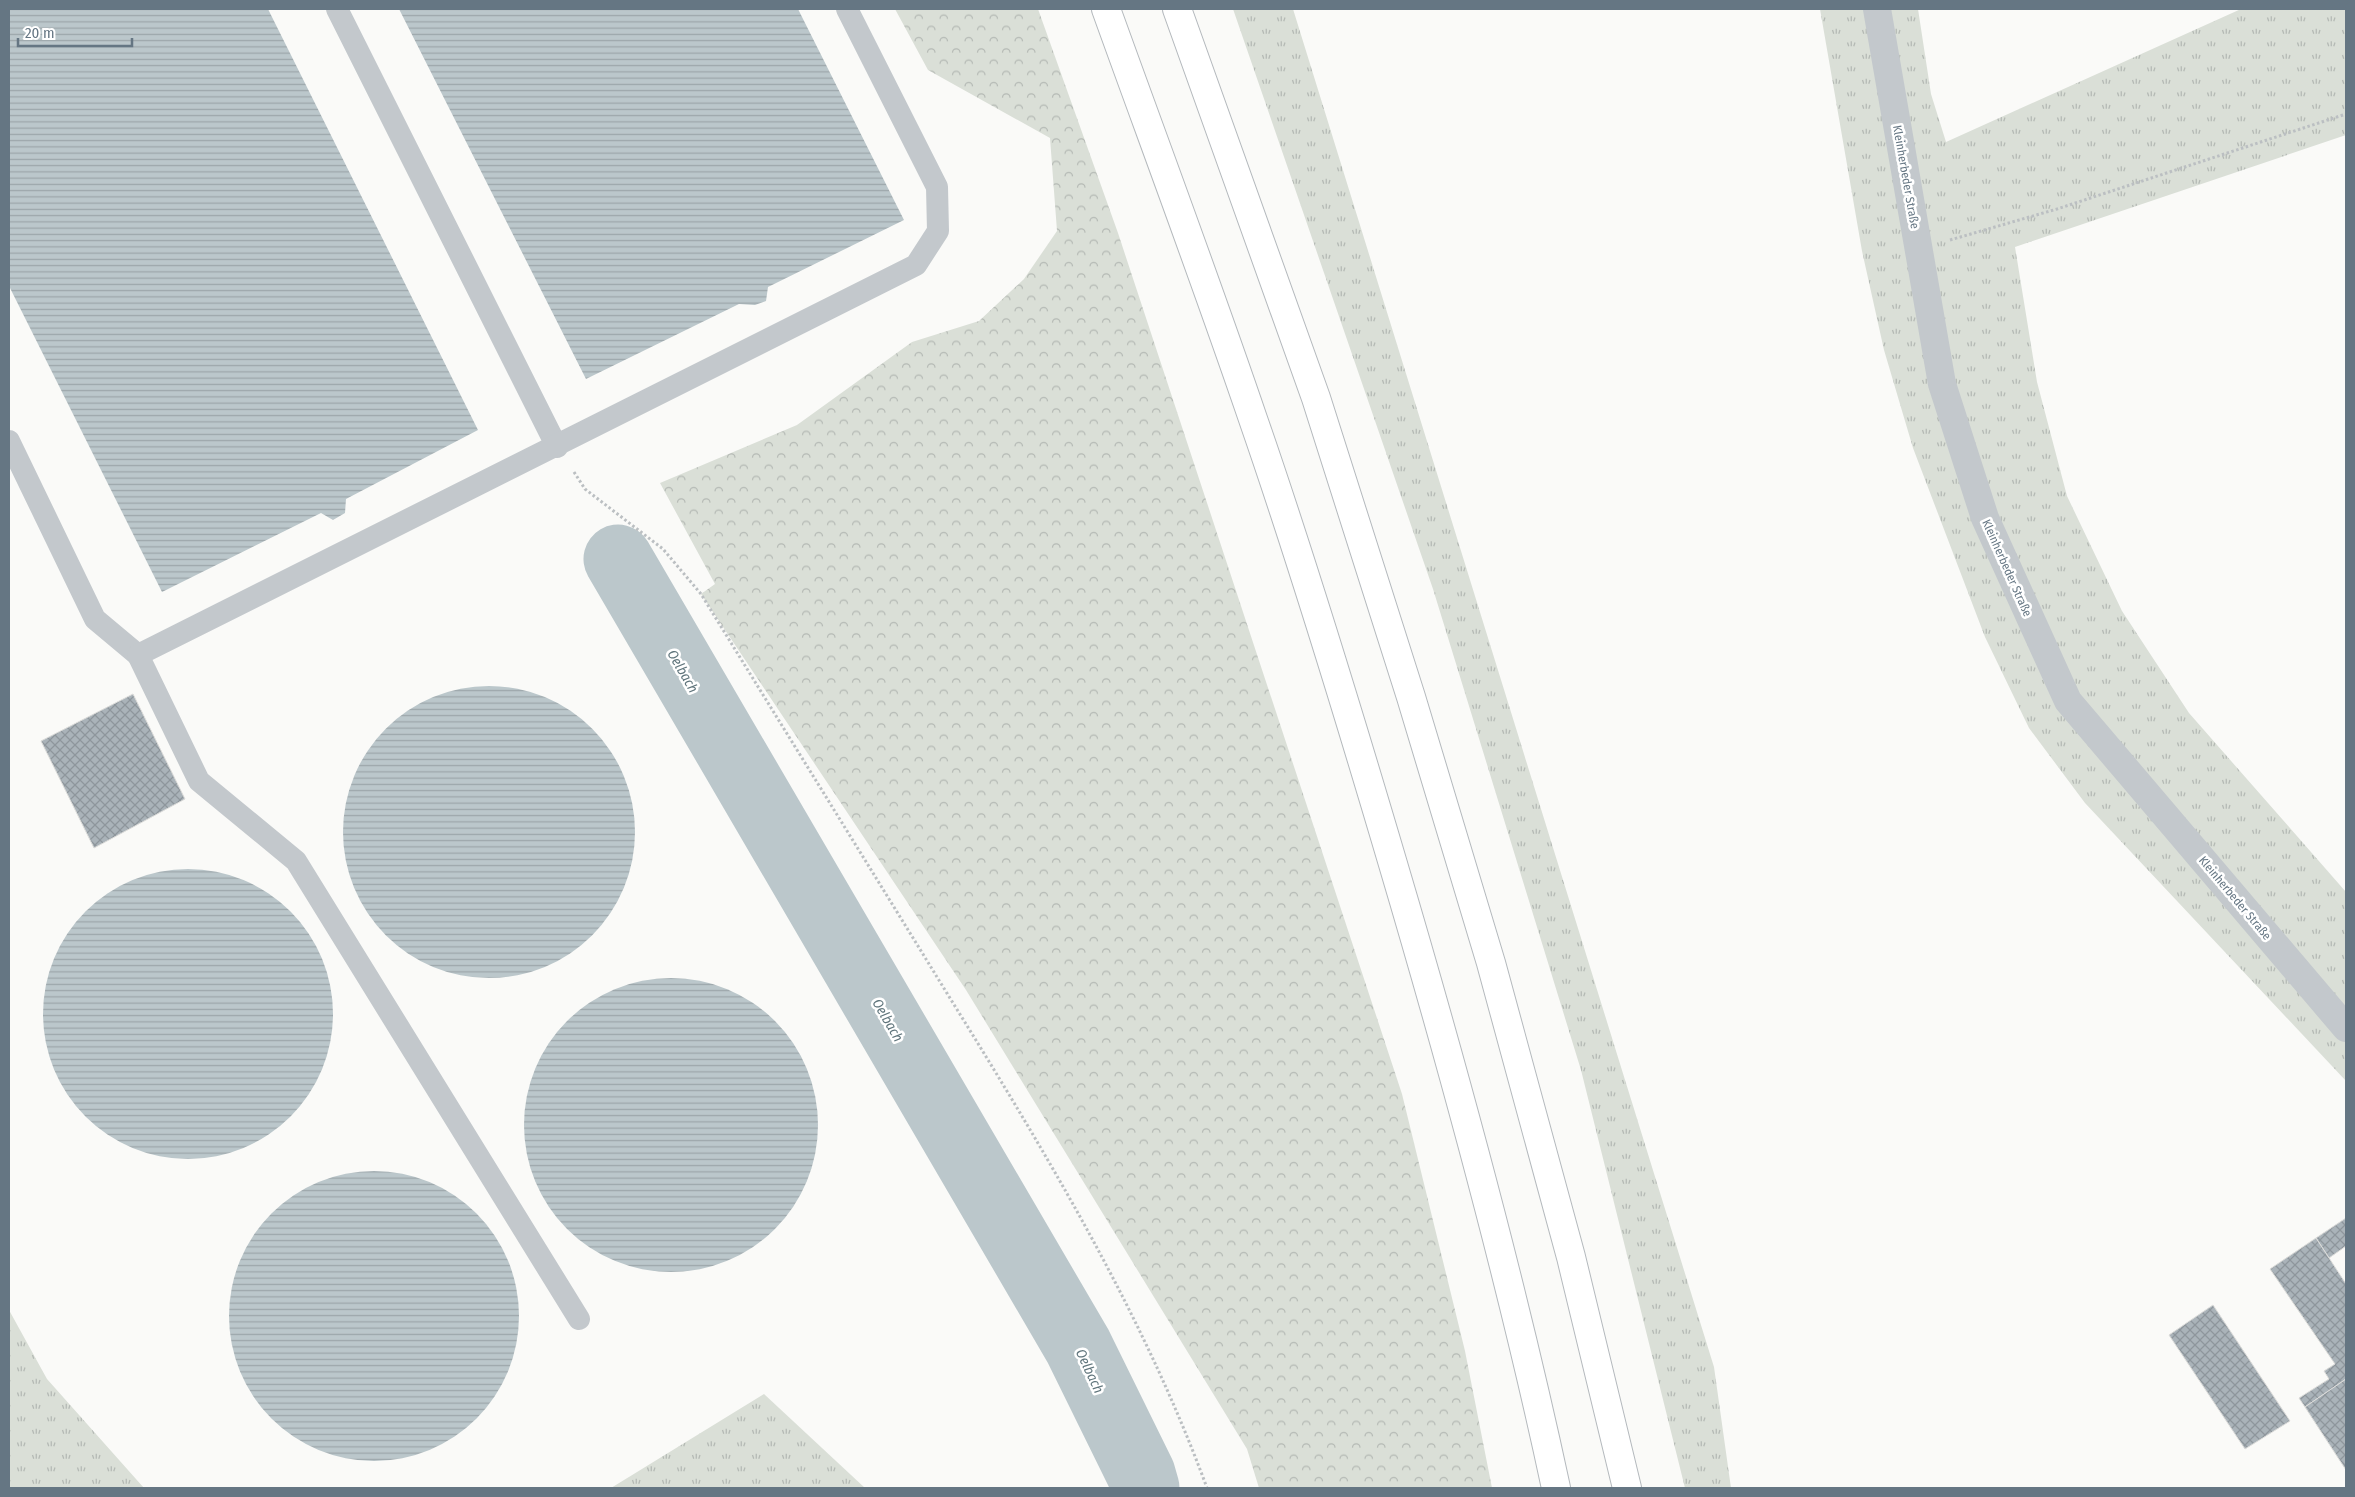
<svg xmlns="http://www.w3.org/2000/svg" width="2355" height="1497" font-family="'Fira Sans Condensed',sans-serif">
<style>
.grass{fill:url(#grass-tufts)}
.forest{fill:url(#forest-crowns)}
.water{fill:url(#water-rules)}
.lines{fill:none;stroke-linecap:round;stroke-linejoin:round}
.river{stroke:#bbc7cb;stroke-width:69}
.building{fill:url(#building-cross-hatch);stroke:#dcdcda}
.motorway-casing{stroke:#b4b9bd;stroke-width:30}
.path{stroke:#bbbfc2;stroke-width:3;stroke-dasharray:2.5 2.5;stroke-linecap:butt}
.service{stroke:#c3c8cc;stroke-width:22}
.tertiary{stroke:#c3c8cc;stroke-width:28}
.motorway{stroke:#fff;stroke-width:28}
.labels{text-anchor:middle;stroke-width:5;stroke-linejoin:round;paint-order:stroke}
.street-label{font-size:12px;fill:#657683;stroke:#fff}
.water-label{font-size:14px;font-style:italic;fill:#60757c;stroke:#fff}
</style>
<defs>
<pattern id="grass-tufts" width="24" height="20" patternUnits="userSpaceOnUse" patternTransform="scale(1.25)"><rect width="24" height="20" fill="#dadfd7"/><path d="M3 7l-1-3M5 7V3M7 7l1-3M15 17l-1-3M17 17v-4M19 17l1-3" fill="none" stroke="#b4b9b4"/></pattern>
<pattern id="forest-crowns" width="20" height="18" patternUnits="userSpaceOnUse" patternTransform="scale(1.25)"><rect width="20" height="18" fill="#dadfd7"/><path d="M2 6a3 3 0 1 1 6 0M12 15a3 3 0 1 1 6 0" fill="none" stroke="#b4b9b4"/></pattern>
<pattern id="water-rules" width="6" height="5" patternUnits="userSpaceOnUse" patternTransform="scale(1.25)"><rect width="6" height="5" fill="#bbc7cb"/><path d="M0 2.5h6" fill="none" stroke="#9ca6aa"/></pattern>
<pattern id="building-cross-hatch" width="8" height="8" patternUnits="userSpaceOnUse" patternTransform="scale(1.25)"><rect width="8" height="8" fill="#aab3b9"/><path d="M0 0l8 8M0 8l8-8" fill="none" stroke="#8e969c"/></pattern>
</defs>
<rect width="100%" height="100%" fill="#fafaf8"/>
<g class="grass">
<polygon points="1233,9 1293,9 1714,1367 1731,1488 1685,1488 1581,1070 1433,589"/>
<polygon points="1820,9 1918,9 1931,94 1946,142 2241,9 2346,9 2346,135 2015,247 2037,382 2067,496 2122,611 2189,713 2346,892 2346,1081 2085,803 2029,728 1985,637 1913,448 1884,350 1862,251"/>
<polygon points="9,1310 47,1379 144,1488 9,1488"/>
<polygon points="764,1394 865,1488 611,1488"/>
</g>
<polygon class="forest" points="895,9 1038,9 1118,233 1402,1094 1465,1351 1492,1488 1259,1488 1247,1449 966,990 701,594 715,584 660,483 797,425 912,342 979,321 1024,279 1057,231 1050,138 928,70"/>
<g class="water">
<polygon points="9,9 268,9 478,430 346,499 345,513 333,520 321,513 162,592 9,286"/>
<polygon points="399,9 798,9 904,220 768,287 766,301 755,305 739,304 586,379"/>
<circle cx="489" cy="832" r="146"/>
<circle cx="188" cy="1014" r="145"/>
<circle cx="671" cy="1125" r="147"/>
<circle cx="374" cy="1316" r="145"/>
</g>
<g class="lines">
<polyline class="river" points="618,559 1078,1346 1141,1474 1145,1488"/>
</g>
<g class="building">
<polygon points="133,694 185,799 94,848 41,741"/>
<polygon points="2346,1218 2346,1246 2329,1258 2316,1238"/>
<polygon points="2316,1238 2346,1284 2346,1379 2305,1407 2299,1398 2329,1379 2324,1371 2335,1364 2270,1269"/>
<polygon points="2213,1305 2290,1421 2245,1449 2169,1335"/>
<polygon points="2346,1379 2346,1470 2305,1407"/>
</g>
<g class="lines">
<g class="motorway-casing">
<g id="motorway">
<path d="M1106,9c49,136 100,272 147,410 51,147 96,296 140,445 61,206 118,414 163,624"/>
<polyline points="1177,9 1316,398 1411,697 1491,963 1571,1257 1627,1488"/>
</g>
</g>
<g class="path">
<polyline points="1950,240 2057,209 2346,114"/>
<path d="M574,472l11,17 78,60 38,45c81,132 163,264 244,396 99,160 197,321 262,498"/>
</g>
<g class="service">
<polyline points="337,9 557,447"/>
<polyline points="9,441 95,619 138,655"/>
<polyline points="579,1319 296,861 199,781 138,655 916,265 938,231 937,187 847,9"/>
</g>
<polyline class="tertiary" points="1877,9 1942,384 1985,518 2068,701 2346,1028"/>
<use href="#motorway" class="motorway"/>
</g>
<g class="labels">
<g class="street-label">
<text transform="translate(1906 177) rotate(80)" y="4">Kleinherbeder Straße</text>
<text transform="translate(2007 568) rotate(66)" y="4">Kleinherbeder Straße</text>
<text transform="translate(2235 898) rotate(50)" y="4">Kleinherbeder Straße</text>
</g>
<g class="water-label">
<text transform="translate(683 671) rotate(60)" y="5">Oelbach</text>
<text transform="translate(888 1020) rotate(60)" y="5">Oelbach</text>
<text transform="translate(1090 1371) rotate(65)" y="5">Oelbach</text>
</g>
</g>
<rect width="2355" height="1497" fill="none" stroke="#657683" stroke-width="20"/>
<path d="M18 38v8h114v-8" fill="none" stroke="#657683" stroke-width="2.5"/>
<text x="25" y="38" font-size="15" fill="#657683" stroke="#ffffff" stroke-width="4" paint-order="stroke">20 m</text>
</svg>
